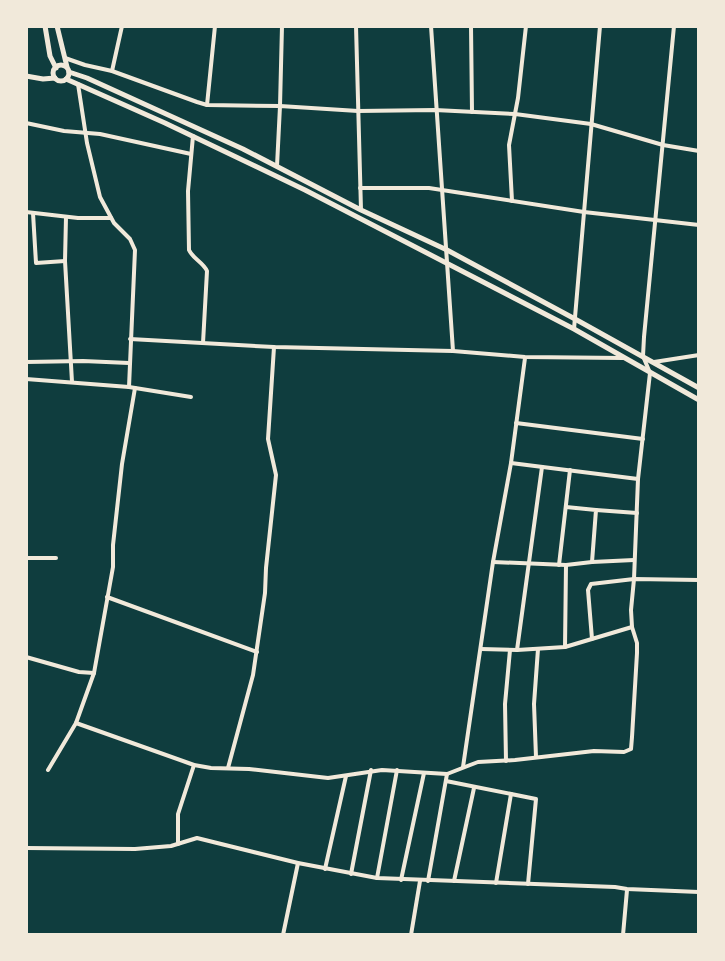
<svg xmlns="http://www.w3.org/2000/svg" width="725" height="961" font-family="Overpass,sans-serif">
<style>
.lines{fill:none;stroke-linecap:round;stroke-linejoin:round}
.minor{stroke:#f1e9da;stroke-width:4}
.tertiary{stroke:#f1e9da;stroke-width:5}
.secondary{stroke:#f1e9da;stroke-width:5}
</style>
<rect width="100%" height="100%" fill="#0f3d3e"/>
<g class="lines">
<g class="minor">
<polyline points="356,26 361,210"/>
<polyline points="431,26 453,351"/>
<polyline points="471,26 472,112"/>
<polyline points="65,58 85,65 112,71 197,102 207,105 280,106 282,26"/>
<polyline points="112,71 122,26"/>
<polyline points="78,84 87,143 100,197 114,223 130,239 135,250 129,387"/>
<polyline points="207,105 215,26"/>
<polyline points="26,123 64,131 100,134 191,154"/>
<path d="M193,136l-5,55 1,59c4,9 14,12 18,21l-4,72"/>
<polyline points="277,166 280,106 358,111 435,110 515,114 591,124 663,145 699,151"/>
<polyline points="360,188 429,188 584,212 699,225"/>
<polyline points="512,201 509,145 518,98 526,26"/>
<polyline points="26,212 78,218 111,218"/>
<polyline points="33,213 36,263 65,261"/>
<polyline points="66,217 65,261 72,382"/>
<polyline points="574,329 600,26"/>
<polyline points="130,339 274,347 453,351 525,357 623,358"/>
<polyline points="26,362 83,361 129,363"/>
<polyline points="654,362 699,355"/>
<polyline points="26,379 129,387 191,397"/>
<polyline points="516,423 643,439"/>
<polyline points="511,463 638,479"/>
<polyline points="566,507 596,510 592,562"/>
<polyline points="596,510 637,513"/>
<polyline points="26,558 56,558"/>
<polyline points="493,562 566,565 592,562 634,560"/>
<polyline points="559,565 570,470"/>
<polyline points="107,597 257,652"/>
<polyline points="592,639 588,590 591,584 634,579 699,580"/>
<polyline points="565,647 566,565"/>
<polyline points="481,649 517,650 565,647 632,627 631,610 634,579 638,479 650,373 643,356 644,337 674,26"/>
<polyline points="517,650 542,467"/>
<polyline points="26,657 79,672 94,673"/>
<polyline points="76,723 194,765 211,768 249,769 328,778 382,770 447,774 478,762 515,760 594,751 624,752 631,749 632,737 637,653 637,643 632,627"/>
<polyline points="536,757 534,704 538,649"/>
<polyline points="506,761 505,704 510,650"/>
<polyline points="463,767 493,562 511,463 525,358"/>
<polyline points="228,768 253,675 265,593 266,568 276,475 268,439 274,347"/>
<polyline points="48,770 76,723 94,673 113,567 113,545 122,464 135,388"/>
<polyline points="446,781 536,799 528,884"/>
<polyline points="178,844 178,814 194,765"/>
<polyline points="26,848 135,849 171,846 197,838 298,863 377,878 615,887 627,889 699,892"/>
<polyline points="325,869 346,776"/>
<polyline points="351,874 371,770"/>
<polyline points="377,878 397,770"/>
<polyline points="401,880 424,773"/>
<polyline points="428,881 447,774"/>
<polyline points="454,881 474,788"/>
<polyline points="496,883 511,794"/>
<polyline points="283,935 298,863"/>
<polyline points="411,935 420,881"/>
<polyline points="623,935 627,890"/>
</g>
<g class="tertiary">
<polyline points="69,72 87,78 243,149 361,210 447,250 575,319 699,388"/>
<polyline points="26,76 43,79 55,78"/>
<polyline points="66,79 165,123 305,190 574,329 699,400"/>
</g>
<g class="secondary">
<polyline points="45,26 50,56 56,68"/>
<polyline points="57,26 67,67"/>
<circle cx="61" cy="73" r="8"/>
</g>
</g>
<rect width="725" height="961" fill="none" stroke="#f1e9da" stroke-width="56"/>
</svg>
